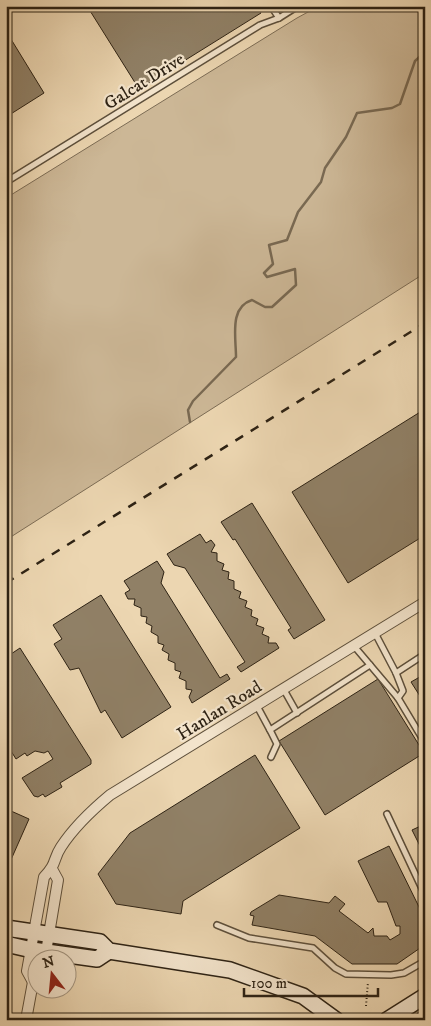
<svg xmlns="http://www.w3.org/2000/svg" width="431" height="1026" font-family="'IM FELL DW Pica',serif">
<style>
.green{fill:#ccb796;stroke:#7c6c55}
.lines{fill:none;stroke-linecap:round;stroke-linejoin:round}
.stream{stroke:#796952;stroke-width:2.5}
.building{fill:#908066;stroke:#2d2214}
.lane-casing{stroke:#5d4f3b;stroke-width:8}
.street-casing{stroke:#5d4f3b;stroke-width:12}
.secondary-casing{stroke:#2d2214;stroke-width:18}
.path{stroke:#2d2214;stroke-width:2;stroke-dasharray:1 2.5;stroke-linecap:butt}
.lane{stroke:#f3e4cc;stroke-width:5}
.street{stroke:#f3e4cc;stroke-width:10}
.secondary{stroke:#f3e4cc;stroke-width:15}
.rail{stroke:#2d2214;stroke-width:2.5;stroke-dasharray:9 9;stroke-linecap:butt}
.labels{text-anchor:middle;stroke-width:4.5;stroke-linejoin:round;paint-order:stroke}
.street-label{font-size:18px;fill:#2d2214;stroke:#f3e4cc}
</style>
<rect width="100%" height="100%" fill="#ecd6b1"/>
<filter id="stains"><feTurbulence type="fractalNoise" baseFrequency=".004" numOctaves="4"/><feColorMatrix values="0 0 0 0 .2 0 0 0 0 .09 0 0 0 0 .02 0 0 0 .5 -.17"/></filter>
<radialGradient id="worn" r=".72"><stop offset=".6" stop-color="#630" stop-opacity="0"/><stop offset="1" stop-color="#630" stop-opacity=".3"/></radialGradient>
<polygon class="green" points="319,6 425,6 425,273 6,540 6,198 297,18"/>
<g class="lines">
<path class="stream" d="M190,422l-2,-12 5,-9 43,-44c0,-20 -7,-50 16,-57l13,7h7l24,-22 -1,-16 -28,8 -3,-4 9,-9 -4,-19 18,-5 11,-28 23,-30 4,-14 21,-31 11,-24 35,-5 8,-4 15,-43 10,-9"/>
</g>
<g class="building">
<polygon points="87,6 257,6 261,13 139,89"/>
<polygon points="6,31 44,93 6,117"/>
<polygon points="425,409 425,535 348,583 292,492"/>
<polygon points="252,503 325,620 294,639 288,630 291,628 235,539 233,540 221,522"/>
<polygon points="200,534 206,543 211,540 215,545 211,552 217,553 217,561 224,564 222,570 229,572 228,579 234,581 234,589 241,592 239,598 247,601 245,607 252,610 251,616 258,619 256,625 264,628 262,634 269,637 268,643 276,643 279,648 241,672 237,667 245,662 185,568 174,565 167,554"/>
<polygon points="157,561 164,572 161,583 220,678 227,674 230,679 192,703 189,697 192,690 186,689 186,681 179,678 181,672 175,670 175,663 168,660 169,654 162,650 164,645 158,643 158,636 151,632 152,626 146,623 147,617 141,616 141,608 134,605 135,599 128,599 125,593 130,590 124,581"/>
<polygon points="101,595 171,707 122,738 105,710 101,713 79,668 70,670 54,644 62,639 53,625"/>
<polygon points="20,648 91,760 91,764 60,783 62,787 45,797 43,794 38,797 34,796 22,778 53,759 48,751 44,753 35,751 27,756 25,753 16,759 6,743 6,660 10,658 8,656"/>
<polygon points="425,674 425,704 411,682"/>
<polygon points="378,679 424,753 325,815 279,741"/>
<polygon points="255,755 300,828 183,901 181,914 116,904 98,874 130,833"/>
<polygon points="6,800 11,811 29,819 6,871"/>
<polygon points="425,824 425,856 412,830"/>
<polygon points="389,846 422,913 424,927 423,946 397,964 352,964 315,936 252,925 254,916 250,915 251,912 279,895 329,903 335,896 345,904 339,911 368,933 373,928 374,936 387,936 390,940 400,934 400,926 396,926 387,902 378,902 358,861"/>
</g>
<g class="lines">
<g class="lane-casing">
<g id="lane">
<polyline points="271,6 279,18"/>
<polyline points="6,182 260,25 279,18 298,6"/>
<polyline points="375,633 396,673 425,654"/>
<polyline points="354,646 398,698 425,743"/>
<polyline points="396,673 403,691 398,698"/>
<polyline points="284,690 297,713"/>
<polyline points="257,706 270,730 370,665"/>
<polyline points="270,730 277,744 271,757"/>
<polyline points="387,814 425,895"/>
<polyline points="217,925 249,938 313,948 335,968 346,974 391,975 404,973 425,961"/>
</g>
</g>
<g class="street-casing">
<g id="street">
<polyline points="45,958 58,880 52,869"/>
<path d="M33,982l-6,-11 17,-94c13,-13 9,-18 17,-30 13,-20 31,-37 49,-52l315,-193"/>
<polyline points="26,1020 33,982 37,978"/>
</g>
</g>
<g class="secondary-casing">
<g id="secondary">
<polyline points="6,928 100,942 109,951 230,970 303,996 336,1020"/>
<polyline points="6,944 32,950 97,959 109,951"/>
<polyline points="387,1020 425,996"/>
<polyline points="423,1020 425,1019"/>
</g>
</g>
<polyline class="path" points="366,1006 368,982"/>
<use href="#lane" class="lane"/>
<use href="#street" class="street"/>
<use href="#secondary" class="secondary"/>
<polyline class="rail" points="6,583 425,323"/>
</g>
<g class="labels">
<g class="street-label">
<text transform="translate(144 81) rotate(-32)" y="6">Galcat Drive</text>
<text transform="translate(219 710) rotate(-32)" y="6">Hanlan Road</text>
</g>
</g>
<rect width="431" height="1026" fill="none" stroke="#ecd6b1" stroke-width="25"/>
<rect x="8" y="8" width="416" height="1011" fill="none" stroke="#2d2214" stroke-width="2.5"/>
<rect x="12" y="12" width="406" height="1001" fill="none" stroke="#2d2214"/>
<g transform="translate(52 974) rotate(344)"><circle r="24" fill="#f3e4cc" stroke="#a49682"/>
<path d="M0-4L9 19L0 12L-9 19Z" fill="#8f2418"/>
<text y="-8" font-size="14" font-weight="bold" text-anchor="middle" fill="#2d2214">N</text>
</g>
<path d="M244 988v8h134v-8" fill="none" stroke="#2d2214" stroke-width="2.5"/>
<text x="251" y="988" font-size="15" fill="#2d2214" stroke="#f3e4cc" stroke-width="4" paint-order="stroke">100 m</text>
<rect width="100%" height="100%" filter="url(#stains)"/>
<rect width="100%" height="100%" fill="url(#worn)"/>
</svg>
